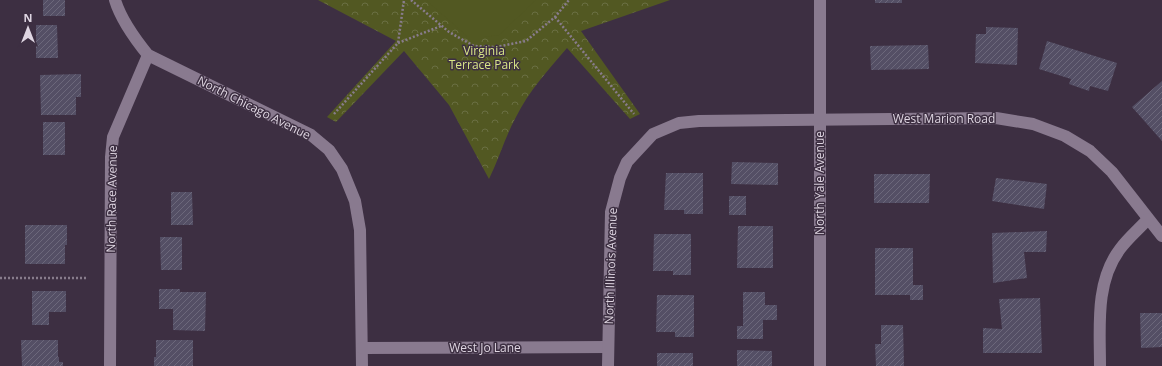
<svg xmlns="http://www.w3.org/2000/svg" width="1162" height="366" font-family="'Open Sans',sans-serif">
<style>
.park{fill:url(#park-crowns)}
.garden{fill:#525822}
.building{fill:url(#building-hatch)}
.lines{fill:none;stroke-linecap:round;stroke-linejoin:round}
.path{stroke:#887c8c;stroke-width:2.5;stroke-dasharray:2 2;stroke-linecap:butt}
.street{stroke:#897a8f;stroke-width:12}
.labels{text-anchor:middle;stroke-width:3;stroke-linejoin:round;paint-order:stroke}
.park-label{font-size:12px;fill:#d9e687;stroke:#3d2f42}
.street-label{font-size:12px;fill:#dfd6e2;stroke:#3d2f42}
</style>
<defs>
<pattern id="park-crowns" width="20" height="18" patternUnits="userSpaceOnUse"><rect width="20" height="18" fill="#525822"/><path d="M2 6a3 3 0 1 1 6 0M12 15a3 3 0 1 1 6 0" fill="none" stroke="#6a6f42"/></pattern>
<pattern id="building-hatch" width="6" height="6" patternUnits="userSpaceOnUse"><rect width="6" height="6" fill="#544f65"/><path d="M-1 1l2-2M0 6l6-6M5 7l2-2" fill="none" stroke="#6c687b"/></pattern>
</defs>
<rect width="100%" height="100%" fill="#3d2f42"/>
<path class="park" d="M318,0h352l-89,31 59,83 -10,5 -63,-71c-19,22 -38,43 -51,69 -11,20 -17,42 -27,62l-40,-74 -45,-54 -68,71 -9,-5 69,-76z"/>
<polygon class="garden" points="426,0 536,0 499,35 484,37 468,37"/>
<g class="building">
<rect x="43" y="0" width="22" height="16"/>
<rect x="875" y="0" width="27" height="3"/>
<polygon points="36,25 57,25 58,58 36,58"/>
<polygon points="986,27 1018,28 1017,65 975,63 976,34 986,34"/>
<polygon points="1047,41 1117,63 1108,91 1090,86 1089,91 1069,84 1071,79 1039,69"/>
<polygon points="928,45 929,69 871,70 870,46"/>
<polygon points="81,74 81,97 76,97 76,115 41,115 40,75"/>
<polygon points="1162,81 1162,141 1132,107"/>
<rect x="43" y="122" width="22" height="33"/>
<polygon points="732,162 778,163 778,185 731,184"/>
<polygon points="666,173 703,173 703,214 684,214 684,210 664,210"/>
<polygon points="874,174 930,174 929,203 874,203"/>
<polygon points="996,178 1047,184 1044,209 992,201"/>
<polygon points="171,192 192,192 193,225 171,225"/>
<rect x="729" y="196" width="17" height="19"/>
<polygon points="25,225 67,225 67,245 65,245 65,264 25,264"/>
<polygon points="738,226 773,226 773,268 737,268"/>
<polygon points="1047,231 1046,252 1024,252 1027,278 993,283 992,233"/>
<polygon points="654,234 691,234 691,275 673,275 673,271 653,271"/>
<polygon points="160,237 182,237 182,270 161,270"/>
<polygon points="875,248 913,248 913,285 923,285 923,300 910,300 910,295 875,295"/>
<polygon points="159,289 180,289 180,292 206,292 205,331 173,330 173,309 159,309"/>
<polygon points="32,291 66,291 66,312 49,312 49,325 32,325"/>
<polygon points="743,292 765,292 765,305 777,305 777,320 763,320 763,339 737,339 737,326 743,326"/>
<polygon points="657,295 694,295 694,337 675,337 675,332 656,332"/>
<polygon points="1040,298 1042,353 983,353 983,328 1002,329 999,299"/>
<polygon points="1140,313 1162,313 1162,347 1141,348"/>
<polygon points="881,325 903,325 904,366 876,366 875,344 881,344"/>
<polygon points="21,340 58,340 58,357 59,357 59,362 63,362 63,366 22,366"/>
<polygon points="156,340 193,340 193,366 154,366 154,357 156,357"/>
<polygon points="737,350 772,351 772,366 737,366"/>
<rect x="657" y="353" width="36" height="13"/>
</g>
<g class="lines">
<g class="path">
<polyline points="411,0 449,32 474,46 496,47 526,41 555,17 569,0"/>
<polyline points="555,17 634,114"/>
<polyline points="398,43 441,26"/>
<polyline points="334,114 398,43 404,0"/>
<polyline points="0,278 88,278"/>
</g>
<g class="street">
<path d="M115,0c6,20 20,39 33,55l163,80 18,15 13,19 13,32 5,29 2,136"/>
<polyline points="362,348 608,347"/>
<polyline points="110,366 111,157 113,137 148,55"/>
<polyline points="608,366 611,212 620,178 627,162 653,134 679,123 699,121 996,118 1033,124 1065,136 1090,151 1112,172 1162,236"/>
<polyline points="820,366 820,0"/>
<path d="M1100,366c0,-39 -5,-84 20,-117 8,-11 19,-20 28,-30"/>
</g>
</g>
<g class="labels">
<g class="park-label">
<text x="484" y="55">Virginia<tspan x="484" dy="14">Terrace Park</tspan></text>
</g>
<g class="street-label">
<text transform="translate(254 108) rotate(27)" y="4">North Chicago Avenue</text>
<text x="944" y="123">West Marion Road</text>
<text transform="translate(820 183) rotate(-90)" y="4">North Yale Avenue</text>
<text transform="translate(112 199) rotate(-89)" y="4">North Race Avenue</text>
<text transform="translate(611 266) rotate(-88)" y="4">North Illinois Avenue</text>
<text x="485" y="352">West Jo Lane</text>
</g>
</g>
<g transform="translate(28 28)" stroke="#3d2f42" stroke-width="3" paint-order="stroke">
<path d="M0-3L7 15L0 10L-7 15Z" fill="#dfd6e2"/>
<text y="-6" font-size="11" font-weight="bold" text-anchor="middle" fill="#dfd6e2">N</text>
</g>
</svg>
